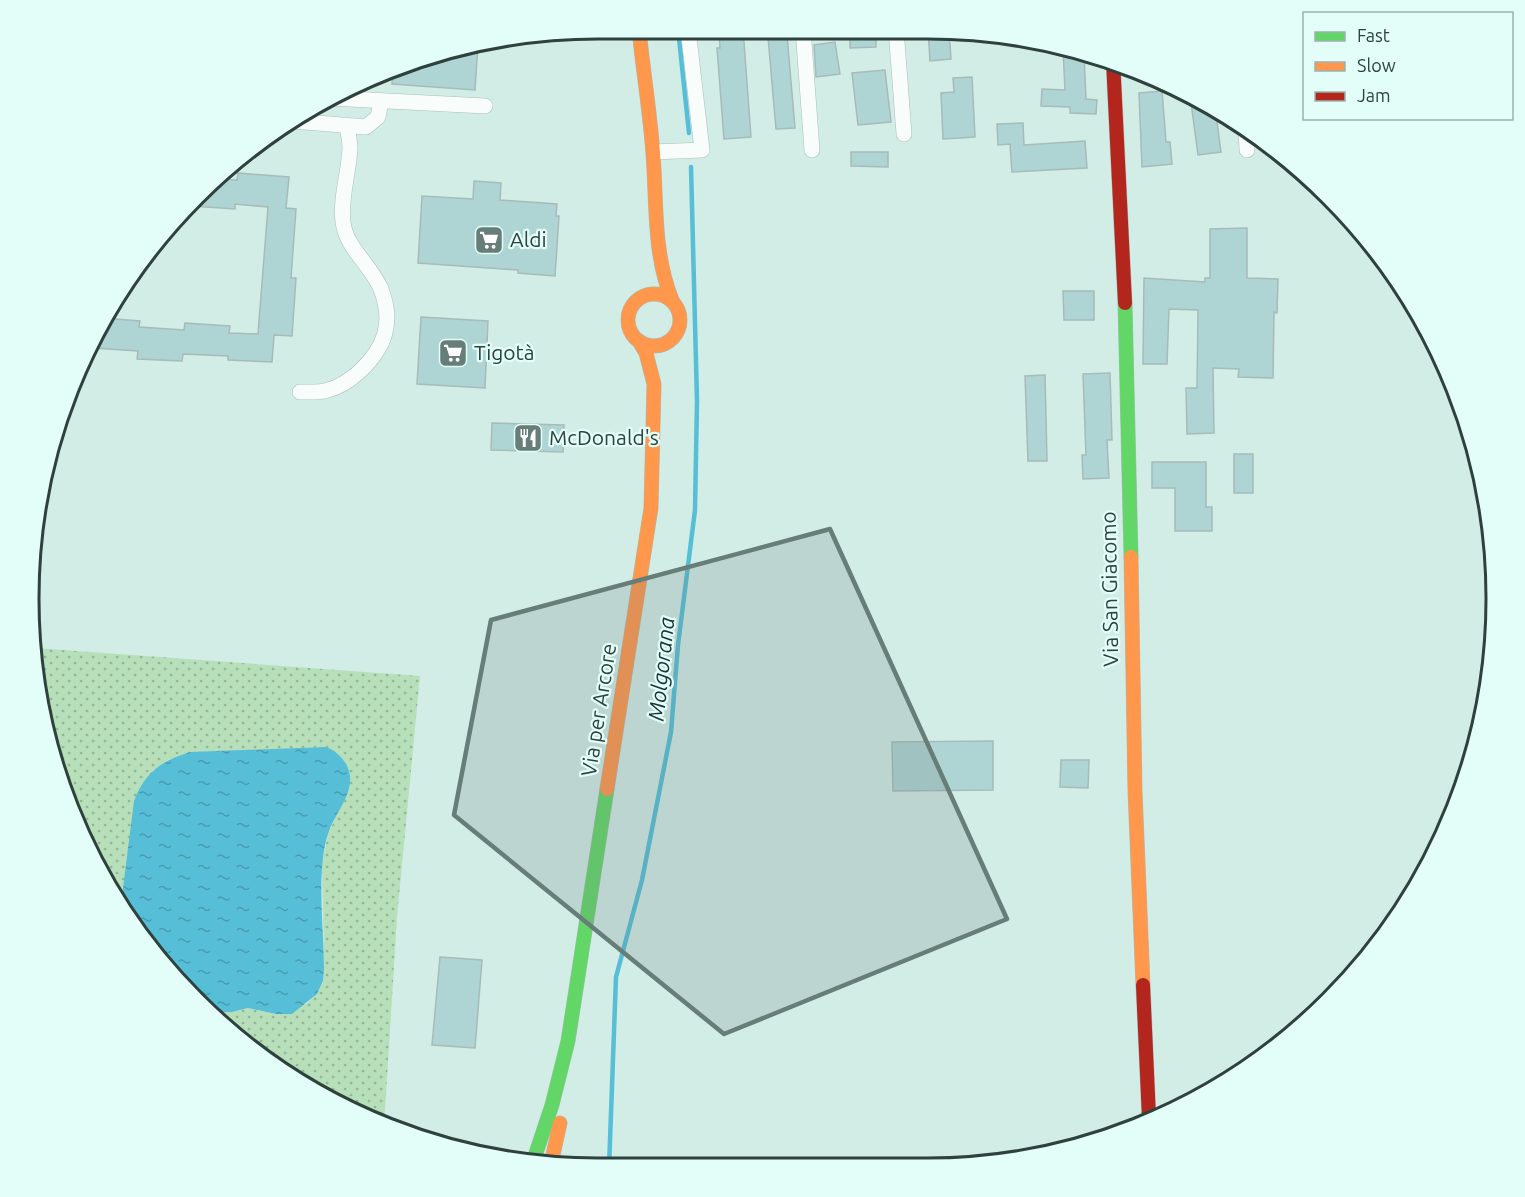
<svg xmlns="http://www.w3.org/2000/svg" width="1525" height="1197" font-family="Ubuntu,sans-serif">
<style>
.grass{fill:url(#grass-dots)}
.water{fill:url(#water-ripples)}
.lines{fill:none;stroke-linecap:round;stroke-linejoin:round}
.stream{stroke:#56bed7;stroke-width:4.5}
.building{fill:#aed5d4;stroke:#a7bbb9;stroke-width:1.5}
.street-casing{stroke:#aabfbb;stroke-width:16}
.fast-casing{stroke:#aabfbb;stroke-width:15}
.slow-casing{stroke:#aabfbb;stroke-width:15}
.jam-casing{stroke:#aabfbb;stroke-width:15}
.street{stroke:#f8fcfb;stroke-width:15}
.fast{stroke:#63d668;stroke-width:14}
.slow{stroke:#ff974d;stroke-width:14}
.jam{stroke:#b3261e;stroke-width:14}
.marked{fill:#677d78;fill-opacity:0.2;stroke:#677d78;stroke-width:4.5;stroke-linejoin:round}
.labels{text-anchor:middle;stroke-width:4.5;stroke-linejoin:round;paint-order:stroke}
.poi-label{font-size:21px;fill:#2e413d;stroke:#e3fef8;text-anchor:start}
.street-label{font-size:21px;fill:#2e413d;stroke:#e3fef8}
.water-label{font-size:22px;font-style:italic;fill:#1c3139;stroke:#e3fef8}
.rim{fill:none;stroke:#2e413d;stroke-width:3}
</style>
<defs>
<pattern id="grass-dots" width="8" height="8" patternUnits="userSpaceOnUse" patternTransform="scale(1.5)"><rect width="8" height="8" fill="#b6dfba"/><path d="M2 2h.1M6 6h.1" fill="none" stroke="#94b698" stroke-width="1.8" stroke-linecap="round"/></pattern>
<pattern id="water-ripples" width="26" height="14" patternUnits="userSpaceOnUse" patternTransform="scale(1.5)"><rect width="26" height="14" fill="#56bed7"/><path d="M2 4q2-2 4 0t4 0M15 11q2-2 4 0t4 0" fill="none" stroke="#489cb0"/></pattern>
</defs>
<rect width="100%" height="100%" fill="#d2ece6"/>
<polygon class="grass" points="35,648 420,676 397,917 384,1126 252,1051 210,1012 232,1012 248,1008 276,1014 306,1004 317,994 323,982 324,969 322,863 328,834 345,797 171,758 152,771 122,897 118,901 105,883 48,746"/>
<path class="water" d="M326,747c14,5 26,20 24,36 -2,18 -17,34 -22,51 -12,36 -4,97 -4,135l-1,12 -6,13 -25,20h-16l-28,-6 -16,4h-22l-40,-38 -52,-73 4,-5 12,-95c11,-29 27,-40 56,-49z"/>
<g class="lines">
<g class="stream">
<polyline points="678,29 689,133"/>
<polyline points="609,1168 616,977 642,880 671,732 678,645 695,510 697,401 691,167"/>
</g>
</g>
<g class="building">
<polygon points="719,29 743,29 751,137 724,139 717,48 720,48"/>
<polygon points="850,29 876,29 876,47 850,48"/>
<polygon points="928,30 949,30 951,59 930,61"/>
<polygon points="787,35 795,128 776,129 768,37"/>
<polygon points="835,42 840,74 816,77 814,45"/>
<polygon points="478,44 475,90 392,84 393,72 418,62 436,63 436,54 451,48"/>
<polygon points="1063,50 1084,54 1086,99 1097,100 1096,114 1070,113 1070,107 1041,106 1042,89 1065,90"/>
<polygon points="885,70 891,122 858,125 852,73"/>
<polygon points="972,77 975,137 943,139 941,93 954,92 953,78"/>
<polygon points="1162,91 1166,142 1170,142 1172,164 1142,167 1139,93"/>
<polygon points="1190,95 1215,107 1221,152 1198,155"/>
<polygon points="1023,123 1024,145 1085,141 1087,168 1012,172 1010,144 998,145 997,124"/>
<polygon points="851,152 888,152 888,167 851,166"/>
<polygon points="238,173 289,177 286,208 296,209 291,278 296,278 292,336 274,335 272,362 228,360 228,356 183,354 182,361 137,359 138,351 94,348 95,338 103,318 140,321 139,327 184,330 185,323 230,326 229,333 258,334 268,207 235,204 235,209 193,206 193,198 196,195 217,179 237,180"/>
<polygon points="474,181 501,183 500,200 557,204 556,216 559,216 555,276 518,273 518,270 418,263 422,196 473,199"/>
<polygon points="1247,228 1247,278 1278,279 1277,313 1274,312 1273,378 1238,377 1239,369 1213,368 1214,433 1187,434 1186,388 1197,388 1198,310 1169,309 1167,364 1143,364 1144,278 1205,282 1205,278 1210,278 1210,229"/>
<polygon points="1063,291 1094,291 1094,320 1064,320"/>
<polygon points="421,317 488,321 485,388 417,384"/>
<polygon points="1110,373 1112,440 1107,440 1109,478 1083,479 1082,455 1086,455 1083,374"/>
<polygon points="1045,375 1047,461 1028,461 1025,376"/>
<polygon points="492,423 564,425 563,452 491,450"/>
<rect x="1234" y="454" width="19" height="39"/>
<polygon points="1152,462 1206,462 1206,507 1212,507 1212,531 1175,531 1175,488 1152,488"/>
<polygon points="993,741 993,790 893,791 892,742"/>
<polygon points="1061,760 1089,760 1088,788 1060,787"/>
<polygon points="440,957 482,960 475,1048 432,1045"/>
</g>
<g class="lines">
<g class="street-casing">
<g id="street">
<polyline points="803,29 812,150"/>
<polyline points="896,29 904,134"/>
<polyline points="330,98 485,106"/>
<polyline points="293,121 366,127 378,117 381,101"/>
<polyline points="1246,129 1247,150"/>
<polyline points="653,152 702,150 688,29"/>
<path d="M300,392c9,0 20,1 28,-2 12,-3 22,-10 31,-18 26,-24 35,-49 22,-83 -10,-24 -35,-41 -38,-67 -3,-25 6,-49 7,-74 0,-7 -2,-15 -3,-22"/>
</g>
</g>
<g class="fast-casing">
<g id="fast">
<polyline points="1125,303 1131,557"/>
<polyline points="533,1162 552,1105 568,1041 607,789"/>
</g>
</g>
<g class="slow-casing">
<g id="slow">
<path d="M639,29c4,42 11,83 14,125 4,50 0,99 19,146"/>
<circle cx="654" cy="320" r="26"/>
<polyline points="1131,557 1135,791 1143,985"/>
<polyline points="607,789 651,508 654,384 646,353 639,341"/>
<polyline points="551,1164 560,1123"/>
</g>
</g>
<g class="jam-casing">
<g id="jam">
<polyline points="1113,60 1125,303"/>
<polyline points="1143,985 1149,1118"/>
</g>
</g>
<use href="#street" class="street"/>
<use href="#fast" class="fast"/>
<use href="#slow" class="slow"/>
<use href="#jam" class="jam"/>
</g>
<path class="marked" d="M830,529l177,390 -283,115 -270,-219 37,-195z"/>
<defs>
<g id="supermarket-square" transform="scale(1.5)"><rect x="-9" y="-9" width="18" height="18" rx="4" fill="#677d78" stroke="#e3fef8"/><path d="M-6-5.5h2.5l.6 2H6L4.5 2H-2.5L-4.4-4H-6ZM-1.5 3.2a1.3 1.3 0 1 0 .1 0ZM3 3.2a1.3 1.3 0 1 0 .1 0Z" fill="#fff"/></g>
<g id="restaurant-square" transform="scale(1.5)"><rect x="-9" y="-9" width="18" height="18" rx="4" fill="#677d78" stroke="#e3fef8"/><path d="M-5-6h1v4h1v-4h1v4h1v-4h1v5L-1.5 .5V6h-2V.5L-5-1ZM5-6V6H3V1.5H1.5Q1.5-4 5-6Z" fill="#fff"/></g>
</defs>
<g fill-rule="evenodd">
<use href="#supermarket-square" x="489" y="240"/>
<use href="#supermarket-square" x="453" y="353"/>
<use href="#restaurant-square" x="528" y="438"/>
</g>
<g class="labels">
<g class="poi-label">
<text x="510" y="247">Aldi</text>
<text x="474" y="360">Tigotà</text>
<text x="549" y="445">McDonald's</text>
</g>
<g class="street-label">
<text transform="translate(1110 589) rotate(-91)" y="7">Via San Giacomo</text>
<text transform="translate(599 710) rotate(-81)" y="7">Via per Arcore</text>
</g>
<g class="water-label">
<text transform="translate(661 669) rotate(-84)" y="8">Molgorana</text>
</g>
</g>
<path d="M0 0H1525V1197H0ZM598 39H927A559 559 0 0 1 1486 598V599A559 559 0 0 1 927 1158H598A559 559 0 0 1 39 599V598A559 559 0 0 1 598 39Z" fill="#e3fef8" fill-rule="evenodd"/>
<path class="rim" d="M598 39H927A559 559 0 0 1 1486 598V599A559 559 0 0 1 927 1158H598A559 559 0 0 1 39 599V598A559 559 0 0 1 598 39Z"/>
<rect x="1303" y="12" width="210" height="108" fill="#e3fef8" stroke="#9bb2ad" stroke-width="1.5"/>
<rect x="1315" y="32" width="30" height="9" fill="#63d668" stroke="#9bb2ad" stroke-width="1.5"/>
<text x="1357" y="42" font-size="18" fill="#2e413d">Fast</text>
<rect x="1315" y="62" width="30" height="9" fill="#ff974d" stroke="#9bb2ad" stroke-width="1.5"/>
<text x="1357" y="72" font-size="18" fill="#2e413d">Slow</text>
<rect x="1315" y="92" width="30" height="9" fill="#b3261e" stroke="#9bb2ad" stroke-width="1.5"/>
<text x="1357" y="102" font-size="18" fill="#2e413d">Jam</text>
</svg>
